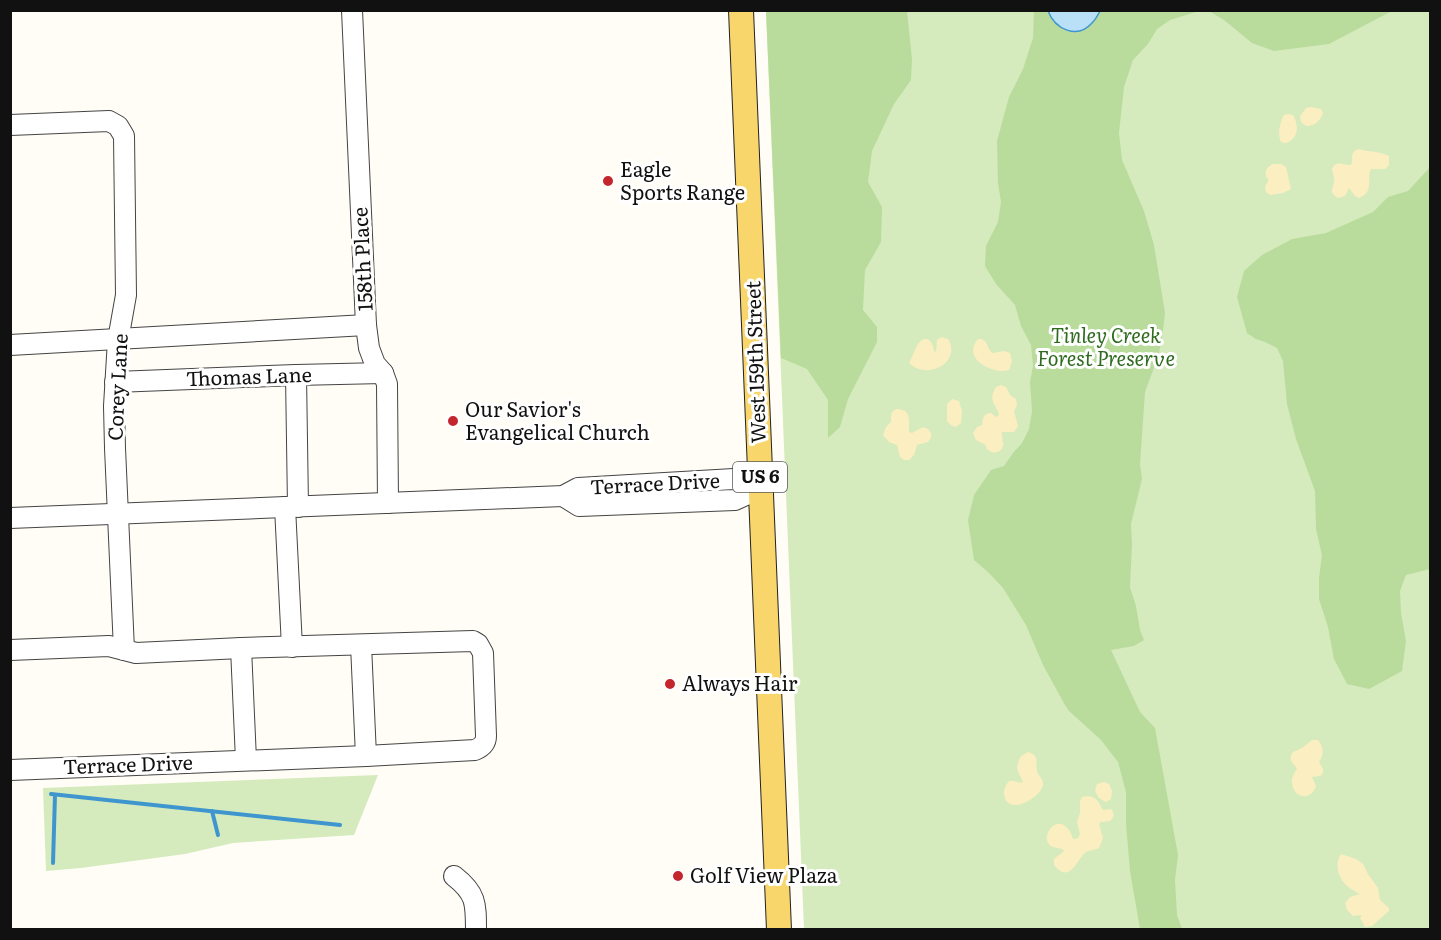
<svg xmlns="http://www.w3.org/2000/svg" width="1441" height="940" font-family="Literata,serif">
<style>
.green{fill:#d5ebbd}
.forest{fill:#b9dc9c}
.sand{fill:#fbeec1}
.water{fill:#b9e0f7;stroke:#3f96cf;stroke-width:1.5}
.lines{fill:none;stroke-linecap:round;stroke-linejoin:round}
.stream{stroke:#3f96cf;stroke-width:4}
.minor-casing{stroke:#444;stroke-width:22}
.major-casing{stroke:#222;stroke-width:26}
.minor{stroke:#fff;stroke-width:20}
.major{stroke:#f9d66b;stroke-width:24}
.poi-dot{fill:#c4262e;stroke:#fff;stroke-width:2}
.labels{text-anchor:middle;stroke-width:6;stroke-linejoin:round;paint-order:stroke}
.shield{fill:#fff;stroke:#585858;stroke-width:1.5}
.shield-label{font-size:18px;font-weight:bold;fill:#111}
.poi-label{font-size:20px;fill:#111;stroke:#fff;text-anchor:start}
.street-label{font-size:20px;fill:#111;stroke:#fff}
.park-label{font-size:20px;font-style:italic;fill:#2f6b1f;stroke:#fff}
</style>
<rect width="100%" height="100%" fill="#fffdf5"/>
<g class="green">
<polygon points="766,11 1430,11 1430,929 804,929"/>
<polygon points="378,775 354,835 233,843 185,854 81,868 46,871 43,788"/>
</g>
<g class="forest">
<polygon points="766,11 907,11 912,59 911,80 894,104 872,151 868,182 882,207 881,242 865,270 863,310 877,327 877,342 848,399 840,427 828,438 828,400 807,369 781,358"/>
<polygon points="1034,11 1048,11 1051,17 1091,24 1100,11 1199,11 1170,20 1157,29 1148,44 1133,60 1124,87 1119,133 1122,160 1144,211 1154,245 1165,313 1162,339 1158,357 1145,392 1140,464 1142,479 1131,524 1132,544 1130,587 1136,606 1140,630 1144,640 1134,646 1111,650 1140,712 1155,728 1178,855 1175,880 1177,915 1182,929 1140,929 1130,871 1126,824 1126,792 1118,762 1101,740 1069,711 1065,705 1043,665 1026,625 1003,588 988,572 974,560 968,520 974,495 991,470 1004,466 1013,453 1022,443 1029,429 1032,411 1030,382 1033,366 1031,345 1021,326 1015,305 996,284 985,266 986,246 998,222 1001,202 998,183 997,141 1009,97 1023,69 1033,38"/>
<polygon points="1209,11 1209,10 1392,11 1329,44 1274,51 1252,43 1224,20"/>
<polygon points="1430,167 1430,569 1406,575 1400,591 1401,613 1406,641 1402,671 1369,689 1347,684 1334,659 1328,627 1319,599 1319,578 1322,555 1316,529 1315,491 1296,439 1287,404 1283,361 1277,348 1265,342 1256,339 1247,333 1237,297 1244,271 1262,255 1292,239 1326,233 1373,212 1388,197 1408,191"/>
</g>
<g class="sand">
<path d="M1311,107l10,2 2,4c-3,8 -8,13 -17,13l-5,-4 -1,-6 6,-8z"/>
<path d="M1288,114l5,1c6,11 6,23 -7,28l-5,-1c-4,-8 -1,-20 3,-27z"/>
<path d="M1358,149c11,3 21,2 31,7v9l-4,4h-14c-5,10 4,23 -12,29l-4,-2 -6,-8 -4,8 -7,2c-12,-8 -2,-11 -4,-20 0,-3 -2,-6 -2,-9 5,-10 11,-3 19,-4 3,-6 -2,-12 7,-16z"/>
<path d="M1273,164h8l5,3 5,22 -8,4 -13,2 -4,-3 -1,-5 3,-6v-3l-2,-1c-1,-7 1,-10 7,-13z"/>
<path d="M941,337l7,2c14,23 -20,42 -39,24 2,-3 7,-16 9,-19 8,-11 15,-3 16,7l2,1 1,-12z"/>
<path d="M978,339c11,-1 8,10 15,14l11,-2 6,2 2,8 -3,9c-17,5 -48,-12 -31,-31z"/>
<path d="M1001,385l5,2 4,8 6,4 1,6 -3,6 4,15 -4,6h-12c-1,5 2,10 1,14 -3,8 -11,8 -16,3 -1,-2 -1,-4 -3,-5 0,0 -8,-4 -8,-4l-3,-7 4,-6 5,-2c1,-6 1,-12 9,-12l5,4 3,-2c-2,-11 -12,-13 -3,-28z"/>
<polygon points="952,399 959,401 962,411 961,423 956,427 952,426 947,421 947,404"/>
<path d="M896,409c16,0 13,12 13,23l3,1 11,-6 5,2 3,4v5l-3,4 -11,3 -3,10 -5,5h-5l-4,-3 -3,-12 -8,-3 -6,-7 3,-8 5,-5c0,-6 -1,-10 5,-13z"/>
<path d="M1312,740h6c6,7 6,15 1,22 3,5 7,9 1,14l-8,1 4,9c-5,16 -23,12 -24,-3 -1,-6 3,-10 5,-15 -5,-5 -9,-9 -4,-16l9,-4z"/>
<path d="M1028,752c12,4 7,9 9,19 1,5 6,7 6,12 1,10 -18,22 -27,22 -14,0 -15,-16 -7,-24 5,-1 10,3 14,1 -5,-12 -9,-13 -2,-26z"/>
<polygon points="1104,782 1109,784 1112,791 1111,799 1106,802 1099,798 1095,791 1097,784"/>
<path d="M1087,796c11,1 11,6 16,14l8,-1c4,5 3,8 -1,12l-9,1 -2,2 4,14 -4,10c-4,2 -11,2 -14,5 -8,6 -15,32 -31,12v-6l10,-8 -2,-2c-3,-1 -6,-1 -9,-2 -16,-7 3,-36 16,-17 2,3 3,6 4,9l5,-1 2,-4 -3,-12 3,-9v-12l2,-4z"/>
<path d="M1341,854l15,5 7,5 5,10 10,14 2,12 9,8v3l-17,15 -7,1 -5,-9 2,-3 -9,1 -6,-6 -2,-7 5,-6 10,-3c-3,-2 -6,-3 -9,-5 -11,-7 -18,-23 -10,-35z"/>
</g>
<path class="water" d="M1048,11v-1l52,1c-2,4 -5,9 -8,12 -15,17 -37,6 -44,-12z"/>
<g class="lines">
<g class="stream">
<polyline points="51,794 340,825"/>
<polyline points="212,811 218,835"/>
<polyline points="53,863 55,795"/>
</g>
<g class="minor-casing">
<g id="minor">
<polyline points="352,10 366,325 369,348 375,364 383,373 387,384 388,503"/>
<polyline points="10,125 109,121 118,126 124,136 126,295 118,340 114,406 115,448 124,650"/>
<polyline points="10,345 366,325"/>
<polyline points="296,375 298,507"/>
<polyline points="115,382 296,375 383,373"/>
<polyline points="563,496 579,506 735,500 761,488"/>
<polyline points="285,507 292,647"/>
<polyline points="10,518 563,496 578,488 734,479 761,488"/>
<polyline points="361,645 366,756"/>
<polyline points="241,648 246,760"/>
<path d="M10,650l99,-4 27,7 105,-5 232,-7 5,3 5,9 3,83c0,7 -4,11 -11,14l-109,6 -356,14"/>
<path d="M454,876c22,17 22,27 22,54"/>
</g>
</g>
<g class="major-casing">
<polyline id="major" points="741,10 779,930"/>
</g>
<use href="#minor" class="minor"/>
<use href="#major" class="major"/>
</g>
<g class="poi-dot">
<circle cx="608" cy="181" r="6"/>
<circle cx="453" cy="421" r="6"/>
<circle cx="670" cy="684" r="6"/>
<circle cx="678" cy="876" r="6"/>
</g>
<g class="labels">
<rect class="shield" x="733" y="462" width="54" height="30" rx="4.5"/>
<g class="shield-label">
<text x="760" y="483">US 6</text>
</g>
<g class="poi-label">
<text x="620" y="177">Eagle<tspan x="620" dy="23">Sports Range</tspan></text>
<text x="465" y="417">Our Savior's<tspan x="465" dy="23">Evangelical Church</tspan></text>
<text x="682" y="691">Always Hair</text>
<text x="690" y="883">Golf View Plaza</text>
</g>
<g class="street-label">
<text transform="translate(363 259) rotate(-93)" y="7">158th Place</text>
<text transform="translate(756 362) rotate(-92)" y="7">West 159th Street</text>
<text transform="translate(249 377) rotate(-2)" y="7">Thomas Lane</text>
<text transform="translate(118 387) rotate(-87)" y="7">Corey Lane</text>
<text transform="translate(655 484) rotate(-3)" y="7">Terrace Drive</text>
<text transform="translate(128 765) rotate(-2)" y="7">Terrace Drive</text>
</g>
<g class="park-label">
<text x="1106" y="343">Tinley Creek<tspan x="1106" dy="23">Forest Preserve</tspan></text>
</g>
</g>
<rect width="1441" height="940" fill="none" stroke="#111111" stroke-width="24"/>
</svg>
